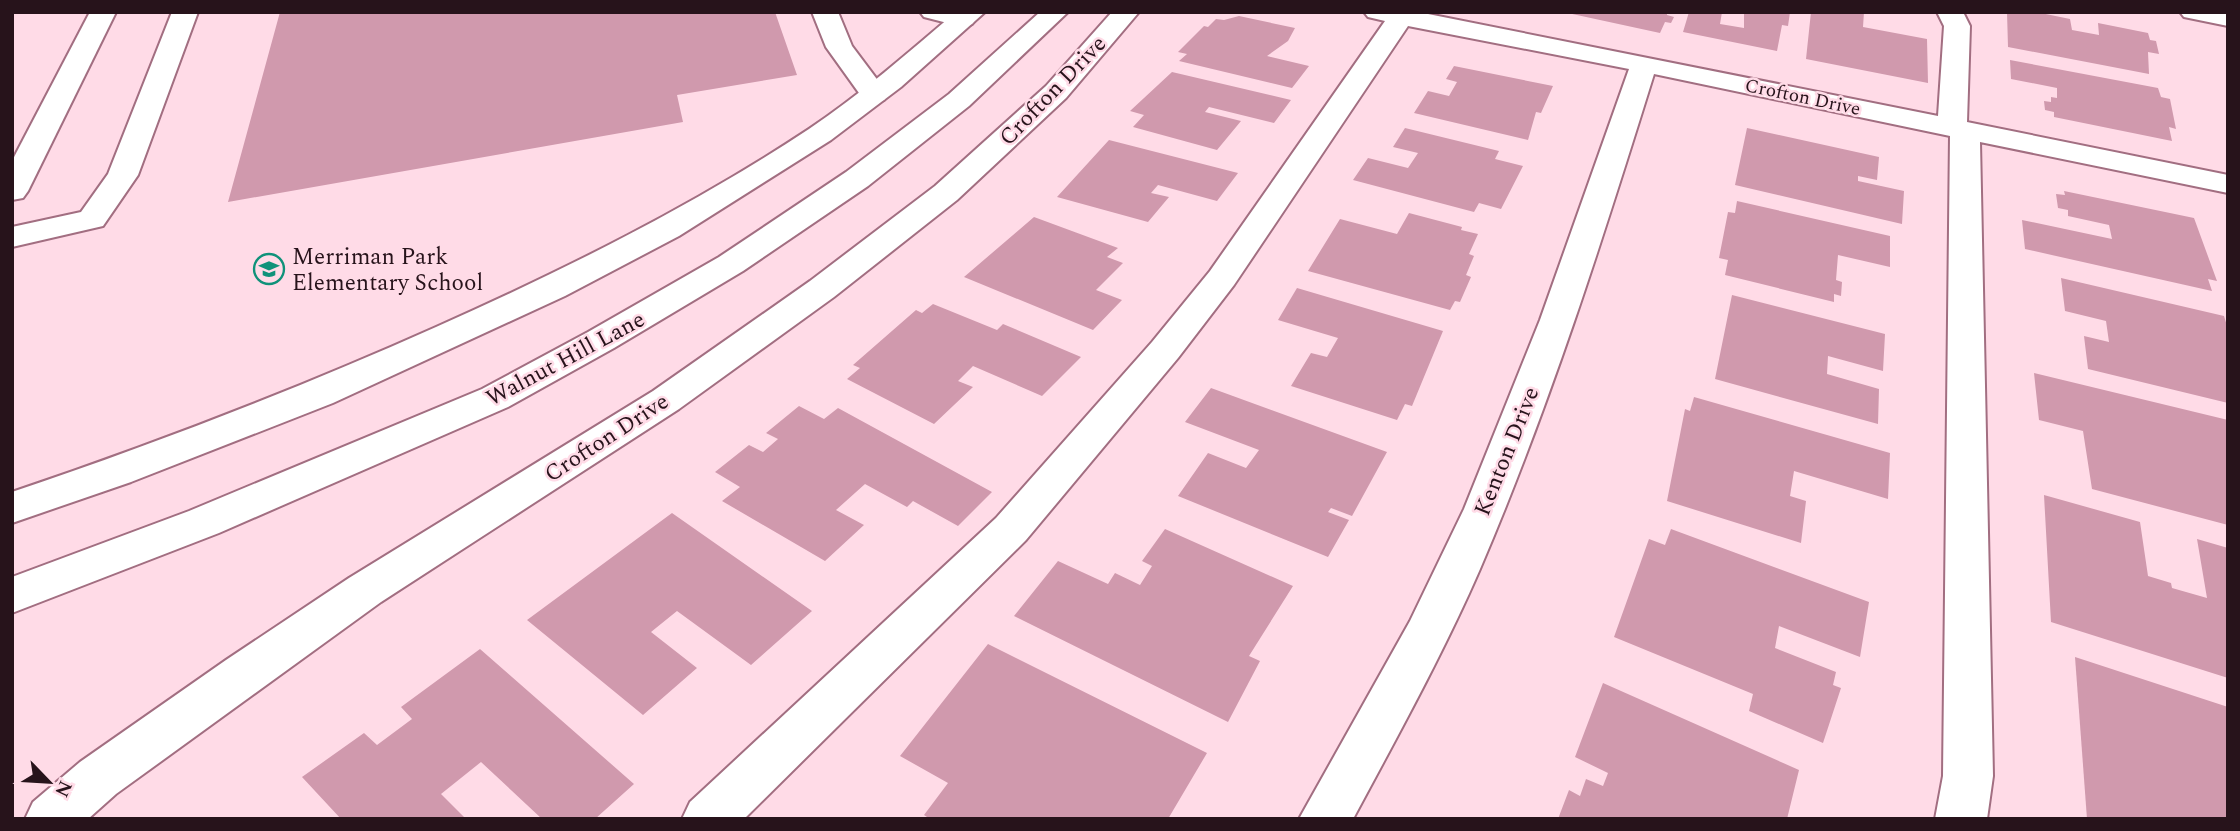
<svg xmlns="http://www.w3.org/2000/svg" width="2240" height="831" font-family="Spectral,serif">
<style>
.building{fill:#d099ad}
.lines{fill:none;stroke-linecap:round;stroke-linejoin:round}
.minor-casing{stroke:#a26e81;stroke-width:4}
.major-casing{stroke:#a26e81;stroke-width:4}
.minor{fill:#fff;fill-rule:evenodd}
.major{fill:#fff;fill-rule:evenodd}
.labels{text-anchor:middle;stroke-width:5;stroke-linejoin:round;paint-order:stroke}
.far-street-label{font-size:19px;fill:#27131b;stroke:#ffdbe7}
.street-label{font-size:23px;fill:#27131b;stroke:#ffdbe7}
.poi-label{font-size:23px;fill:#27131b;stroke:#ffdbe7;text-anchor:start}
</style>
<rect width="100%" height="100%" fill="#ffdbe7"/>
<g class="building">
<polygon points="280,12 775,12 797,75 677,95 683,122 228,202"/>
<polygon points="1563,12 1667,12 1667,15 1674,17 1671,23 1665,22 1660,33"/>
<polygon points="1689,12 1722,12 1720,24 1744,28 1744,12 1790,12 1788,26 1782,25 1777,51 1683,32"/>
<polygon points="1811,12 1864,12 1863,27 1927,39 1928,83 1806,59"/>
<polygon points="2007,12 2036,12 2070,19 2072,30 2099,35 2098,23 2148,33 2150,40 2156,41 2159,54 2148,52 2149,74 2008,47"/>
<polygon points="1239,16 1295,28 1288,41 1267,56 1309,66 1292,88 1179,61 1187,54 1178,52 1204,26 1208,27 1216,19 1224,20"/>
<polygon points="2010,60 2158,88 2161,97 2170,99 2176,129 2169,127 2172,141 2054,117 2054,112 2045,110 2044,101 2051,102 2051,97 2057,98 2057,88 2011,79"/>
<polygon points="1454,66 1553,86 1541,113 1536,112 1528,140 1414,113 1428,91 1449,96 1457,82 1446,79"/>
<polygon points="1172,72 1291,100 1274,123 1209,107 1205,112 1241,121 1217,150 1133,127 1144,115 1130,111"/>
<polygon points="1405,128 1499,151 1495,159 1523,166 1501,209 1479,203 1474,212 1353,180 1368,158 1408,168 1418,153 1393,147"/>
<polygon points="1747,128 1879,157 1877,180 1858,176 1858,181 1904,191 1902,224 1735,185"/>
<polygon points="1109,140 1238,173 1217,201 1158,185 1151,193 1169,197 1148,222 1057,197"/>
<polygon points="2064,191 2194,218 2217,281 2208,279 2212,291 2025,249 2022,220 2112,239 2109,225 2068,216 2068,210 2058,208 2056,194 2065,195"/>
<polygon points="1737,201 1890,236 1890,267 1838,255 1836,280 1842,282 1841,296 1834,294 1834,302 1725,275 1728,260 1719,258 1728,212 1735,213"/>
<polygon points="1409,213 1462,227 1461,230 1478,234 1469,254 1474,256 1466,275 1471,277 1460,302 1455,301 1450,310 1308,271 1340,219 1397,234"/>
<polygon points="1034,217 1118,248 1107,257 1123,263 1096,290 1122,300 1093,330 964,277"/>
<polygon points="2061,278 2224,316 2228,329 2228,403 2088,369 2084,336 2109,342 2106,321 2065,311"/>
<polygon points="1297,288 1443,331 1412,406 1405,404 1397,420 1291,386 1311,353 1327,357 1338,338 1278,320"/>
<polygon points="1732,295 1885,334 1883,371 1828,356 1827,374 1879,389 1878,424 1715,379"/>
<polygon points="933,304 997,330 1003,324 1081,357 1042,396 973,366 958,381 973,387 934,424 847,379 860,368 853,365 916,310 922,313"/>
<polygon points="2034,373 2228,420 2228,525 2092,489 2083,431 2039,420"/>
<polygon points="1211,388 1387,452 1352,516 1331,508 1328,512 1349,520 1328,557 1178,496 1208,453 1246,468 1259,450 1185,422"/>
<polygon points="1694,397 1890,453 1888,499 1794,471 1790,496 1806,501 1801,543 1667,501 1685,409 1690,411"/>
<polygon points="799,406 824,419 838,408 992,492 958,526 913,501 907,507 865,484 836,510 864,525 825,561 722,501 740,487 715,472 749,445 763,452 778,439 766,433"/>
<polygon points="2044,495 2140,522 2148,576 2171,583 2172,588 2207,598 2197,539 2228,548 2228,678 2051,622"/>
<polygon points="672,513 812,611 751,665 677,611 651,632 697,668 643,715 527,620"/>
<polygon points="1165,529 1293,586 1249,656 1260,661 1228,722 1014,616 1058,561 1108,584 1115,573 1140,585 1152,566 1142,561"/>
<polygon points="1671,529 1869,602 1860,657 1779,626 1775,648 1836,672 1833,685 1841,688 1823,743 1749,711 1753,694 1614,637 1649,539 1665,545"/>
<polygon points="988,644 1207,753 1168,819 930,819 924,815 948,783 900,756"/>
<polygon points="480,649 634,784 595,819 542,819 481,762 441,794 466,819 341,819 302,777 364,733 377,745 412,719 401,707"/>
<polygon points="2075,657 2228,707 2228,819 2087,819"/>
<polygon points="1603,683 1799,770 1787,819 1558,819 1569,790 1580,796 1586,779 1603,786 1608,773 1575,757"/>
</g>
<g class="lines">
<g class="minor-casing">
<g id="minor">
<polygon points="90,12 116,12 28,191 23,198 12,200 12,161"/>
<polygon points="172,12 198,12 138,175 103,226 12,247 12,227 81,212 108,174"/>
<polygon points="812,12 838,12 852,46 888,94 884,100 874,102 864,100 826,47"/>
<polygon points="920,12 967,12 972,14 976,19 972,24 963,27 924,17"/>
<polygon points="1112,12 1139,12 1066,98 957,200 834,297 679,409 381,602 116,794 88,819 25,819 33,802 80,762 226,660 349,578 653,391 810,281 935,186 1046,86"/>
<path d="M1364,12h54l520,104 6,-90 -7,-14h26l7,14 -3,96 261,53v18l-248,-51 13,634 -6,43h-52l8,-43 7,-640 -296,-62c-52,167 -105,334 -174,495 -37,85 -83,168 -127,250h-54l111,-198 54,-112 76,-189 89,-251 -221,-43 -174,259 -56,73 -152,182 -282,279h-62l8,-17 306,-284 156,-176 58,-71 175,-250 -17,-4z"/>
</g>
</g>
<g class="major-casing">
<g id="major">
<path d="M956,12h29l-84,75 -70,53 -152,96 -114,60 -232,107 -202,79 -119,41v-31c145,-49 285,-103 424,-165 130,-58 255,-120 373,-198 52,-35 100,-77 147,-117z"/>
<polygon points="1040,12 1068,12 969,106 868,186 743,271 614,348 508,407 219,533 12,613 12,577 189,511 482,389 588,332 719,257 846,172 949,94"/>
<polygon points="2180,12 2228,12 2228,26 2184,17"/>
</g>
</g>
<use href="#minor" class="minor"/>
<use href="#major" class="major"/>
</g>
<defs>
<g id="school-ring" transform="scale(1.575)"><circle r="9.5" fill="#ffdbe7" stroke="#10927a" stroke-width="1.5"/><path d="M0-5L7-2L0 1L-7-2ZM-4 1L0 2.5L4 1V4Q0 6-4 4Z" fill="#10927a"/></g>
</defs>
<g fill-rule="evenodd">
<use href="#school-ring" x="269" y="269"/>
</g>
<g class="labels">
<g class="far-street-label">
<text transform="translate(1803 96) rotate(12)" y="7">Crofton Drive</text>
</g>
<g class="street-label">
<text transform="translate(1052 90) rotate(-46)" y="8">Crofton Drive</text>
<text transform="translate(565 358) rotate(-28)" y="8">Walnut Hill Lane</text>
<text transform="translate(606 437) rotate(-33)" y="8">Crofton Drive</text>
<text transform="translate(1506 451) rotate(-68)" y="8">Kenton Drive</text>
</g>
<g class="poi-label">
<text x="292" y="264">Merriman Park<tspan x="292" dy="26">Elementary School</tspan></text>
</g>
</g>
<rect width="2240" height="831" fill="none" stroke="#27131b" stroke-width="28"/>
<g transform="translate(49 782) rotate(115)" stroke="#ffdbe7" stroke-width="5" paint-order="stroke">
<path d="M0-5L12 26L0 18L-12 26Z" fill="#27131b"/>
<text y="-10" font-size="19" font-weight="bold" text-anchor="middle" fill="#27131b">N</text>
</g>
</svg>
